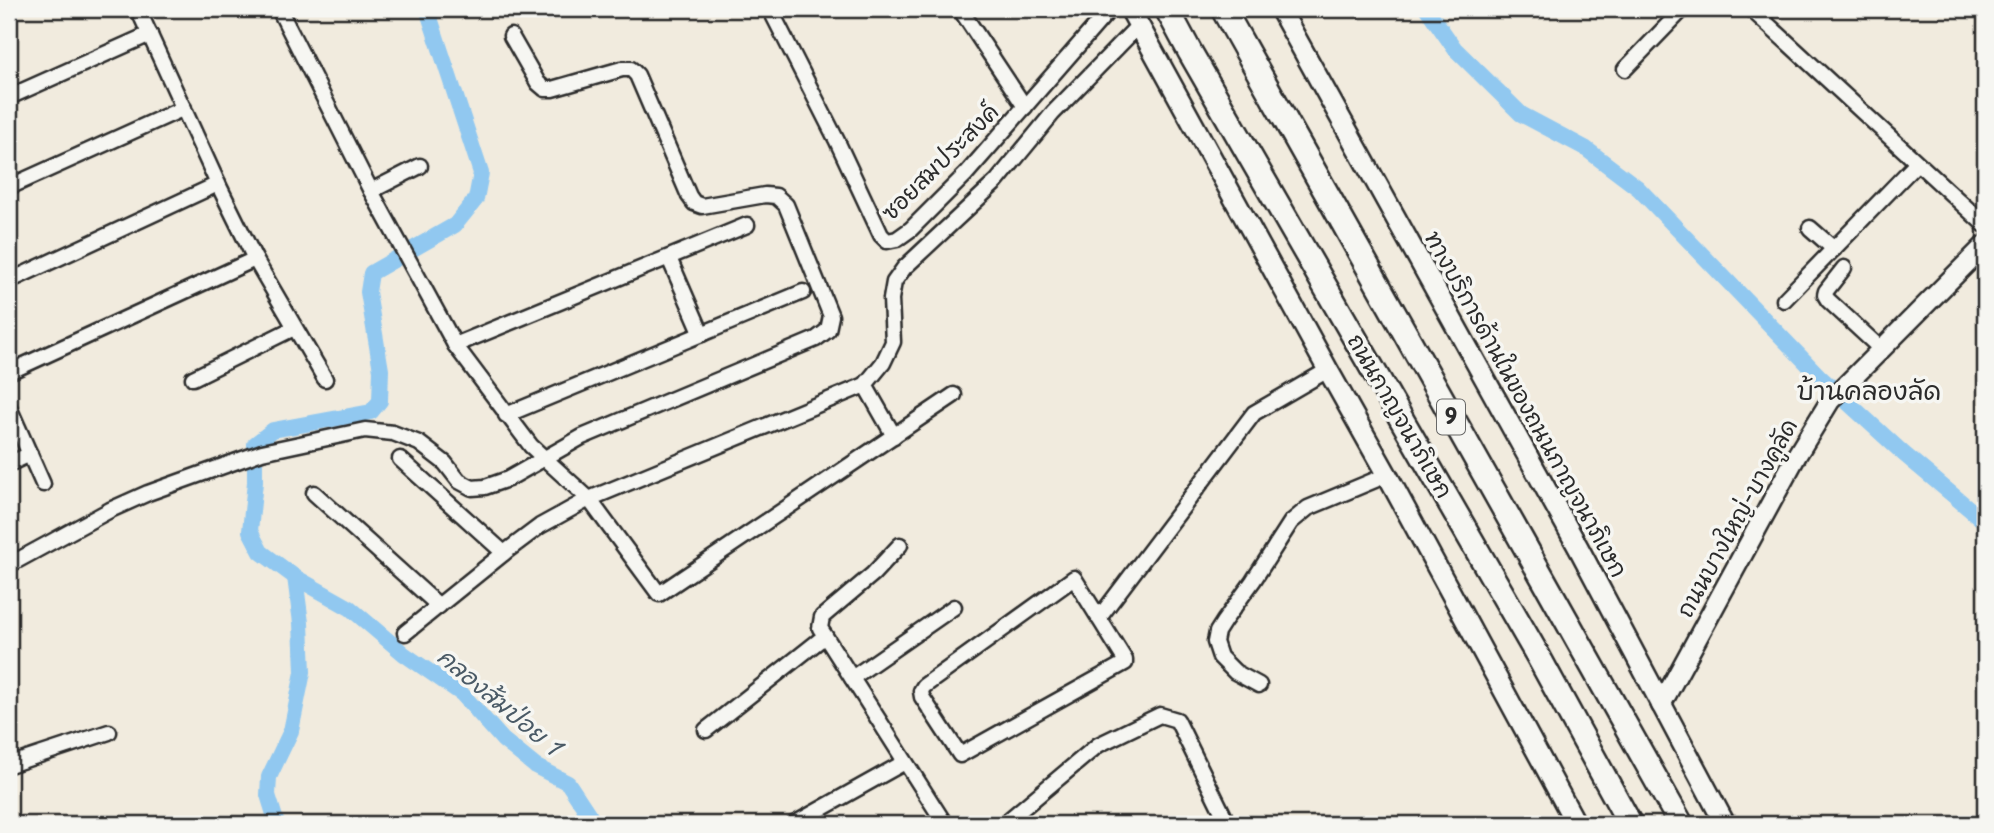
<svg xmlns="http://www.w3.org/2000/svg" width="1994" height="833" font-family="'Playpen Sans','Playpen Sans Thai',sans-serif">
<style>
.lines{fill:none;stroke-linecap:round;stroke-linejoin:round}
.canal{stroke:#91c8f0;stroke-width:16}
.minor-casing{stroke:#2b2b2b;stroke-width:19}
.tertiary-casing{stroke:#2b2b2b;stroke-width:23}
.secondary-casing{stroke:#2b2b2b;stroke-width:24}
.trunk-casing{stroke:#2b2b2b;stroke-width:28}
.minor{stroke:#f6f6f2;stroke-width:14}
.tertiary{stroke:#f6f6f2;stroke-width:18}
.secondary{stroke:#f6f6f2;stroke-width:19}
.trunk{stroke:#f6f6f2;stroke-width:23}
.labels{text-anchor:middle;stroke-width:7;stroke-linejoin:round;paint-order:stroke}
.shield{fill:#f6f6f2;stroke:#686867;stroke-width:2}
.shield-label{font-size:21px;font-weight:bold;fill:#2b2b2b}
.street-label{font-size:23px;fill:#2b2b2b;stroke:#f6f6f2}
.water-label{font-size:24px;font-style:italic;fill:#4a5a66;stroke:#f6f6f2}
.quarter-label{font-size:26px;fill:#2b2b2b;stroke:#f6f6f2}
</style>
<rect width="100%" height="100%" fill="#f1ebde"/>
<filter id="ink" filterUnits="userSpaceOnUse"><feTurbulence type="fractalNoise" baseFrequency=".0143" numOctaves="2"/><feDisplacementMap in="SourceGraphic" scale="14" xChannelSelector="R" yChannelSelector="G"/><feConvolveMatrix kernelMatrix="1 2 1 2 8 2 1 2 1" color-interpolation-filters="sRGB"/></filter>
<g filter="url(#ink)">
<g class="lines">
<g class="canal">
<polyline points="427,9 481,173 476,199 455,225 371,273 368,292 381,370 380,401 371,412 273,430 255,444 255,482 250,531 261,552 295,577 350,608 404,654 462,694 503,740 535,766 568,783 595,824"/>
<polyline points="1427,9 1455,49 1521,114 1585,148 1638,188 1821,378 1904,454 1985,522"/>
<polyline points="277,824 268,795 269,777 291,731 303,672 301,623 295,577"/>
</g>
<g class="minor-casing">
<g id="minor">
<polyline points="138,9 218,184 255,259 325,379"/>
<polyline points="279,9 371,191 455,345 531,446 589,499 659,594 954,395"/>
<polyline points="770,9 837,141 881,235 887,241 897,239 911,229 966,174 1110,9"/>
<polyline points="960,9 1025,107"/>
<polyline points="1751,9 1985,225"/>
<polyline points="1625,69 1683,9"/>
<polyline points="9,97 150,34"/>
<polyline points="9,187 184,108"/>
<polyline points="371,191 420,166"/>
<polyline points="1810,228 1834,249"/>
<polyline points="669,258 702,334"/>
<polyline points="1844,268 1826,291 1825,295 1828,300 1881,349"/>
<polyline points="9,281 218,184"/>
<polyline points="1784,300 1917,163"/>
<polyline points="455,345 747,225"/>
<polyline points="9,372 255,259"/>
<polyline points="193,378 294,328"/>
<polyline points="865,385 894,436"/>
<polyline points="9,407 43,484"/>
<polyline points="506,415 803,292"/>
<polyline points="400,459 504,553"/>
<polyline points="9,464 30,454"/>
<polyline points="314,493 439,606"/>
<polyline points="900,545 873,574 822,617 820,628 945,824"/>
<polyline points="9,565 110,510 148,493 262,452 365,430 393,433 419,443 445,463 459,481 472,488 485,487 508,479 582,437 816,339 828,330 831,316 786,205 776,196 765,195 702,206 694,203 689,196 637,75 631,69 622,69 552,89 545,89 538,83 511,36"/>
<polygon points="1074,578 1125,660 1125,663 960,755 922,697 921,691 924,686"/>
<polyline points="1099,618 1254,413 1328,370"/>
<polyline points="405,633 504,553 540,526 589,499 865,385 883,363 893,342 891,299 894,282 904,268 997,181 1053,113 1139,25"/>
<polyline points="852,678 954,607"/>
<polyline points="1259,685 1235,672 1220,657 1215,642 1217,632 1224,621 1253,581 1291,522 1308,508 1387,475"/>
<polyline points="706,730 825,636"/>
<polyline points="9,765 109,732"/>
<polyline points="794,824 905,762"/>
<polyline points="1004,824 1098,745 1160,715 1177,720 1228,824"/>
</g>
</g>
<g class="tertiary-casing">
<polyline id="tertiary" points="1661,705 1797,455 1830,401 1985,245"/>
</g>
<g class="secondary-casing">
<g id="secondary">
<polyline points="1130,9 1328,370 1387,475 1576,824"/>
<polyline points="1280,9 1578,547 1725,824"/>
</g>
</g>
<g class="trunk-casing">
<g id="trunk">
<polyline points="1167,9 1190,52 1538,656 1630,824"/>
<polyline points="1223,9 1681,824"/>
</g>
</g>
<use href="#minor" class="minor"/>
<use href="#tertiary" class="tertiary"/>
<use href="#secondary" class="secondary"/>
<use href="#trunk" class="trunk"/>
</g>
</g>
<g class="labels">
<rect class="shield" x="1437" y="399.5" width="28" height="35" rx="5"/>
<g class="shield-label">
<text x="1451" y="424">9</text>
</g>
<g class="street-label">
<text transform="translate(940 162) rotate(-45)" y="8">ซอยสมประสงค์</text>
<text transform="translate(1526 404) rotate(61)" y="8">ทางบริการด้านในของถนนกาญจนาภิเษก</text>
<text transform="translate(1400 416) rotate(60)" y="8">ถนนกาญจนาภิเษก</text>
<text transform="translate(1737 518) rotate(-61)" y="8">ถนนบางใหญ่-บางคูลัด</text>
</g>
<g class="water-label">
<text transform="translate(499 702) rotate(40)" y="8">คลองส้มป่อย 1</text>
</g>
<g class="quarter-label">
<text x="1869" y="400">บ้านคลองลัด</text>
</g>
</g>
<rect width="1994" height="833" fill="none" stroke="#f6f6f2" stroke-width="35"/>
<rect x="18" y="18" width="1959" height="798" fill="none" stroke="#2b2b2b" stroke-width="2.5" filter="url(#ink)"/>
</svg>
